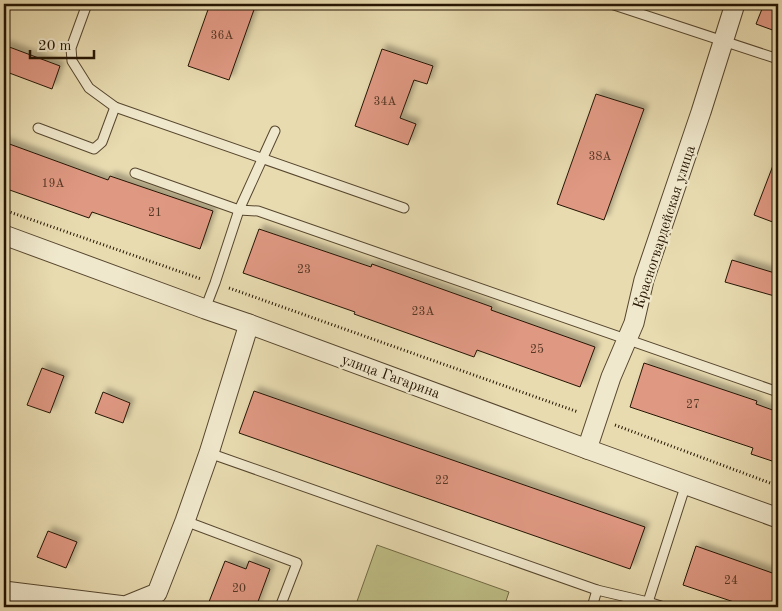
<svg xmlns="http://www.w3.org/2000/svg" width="782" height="611" font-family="'Old Standard TT',serif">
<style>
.green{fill:#bebe86;stroke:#726a44}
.building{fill:#df9882;stroke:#251503;filter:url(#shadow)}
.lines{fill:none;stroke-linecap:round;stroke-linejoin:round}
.service-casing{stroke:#56462e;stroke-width:11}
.minor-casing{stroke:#56462e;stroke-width:21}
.path{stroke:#251503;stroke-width:3;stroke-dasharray:1 2.5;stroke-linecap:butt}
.service{stroke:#f0e8cc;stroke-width:9}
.minor{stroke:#f0e8cc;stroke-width:19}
.labels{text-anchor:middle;stroke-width:4.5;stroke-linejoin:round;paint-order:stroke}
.number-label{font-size:12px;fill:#543623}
.street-label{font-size:15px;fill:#251503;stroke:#f0e8cc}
</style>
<defs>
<filter id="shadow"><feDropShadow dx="4.5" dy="-4.5" stdDeviation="2.5" flood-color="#0004"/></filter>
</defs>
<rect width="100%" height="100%" fill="#e8dbb0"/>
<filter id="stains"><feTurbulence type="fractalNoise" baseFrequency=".004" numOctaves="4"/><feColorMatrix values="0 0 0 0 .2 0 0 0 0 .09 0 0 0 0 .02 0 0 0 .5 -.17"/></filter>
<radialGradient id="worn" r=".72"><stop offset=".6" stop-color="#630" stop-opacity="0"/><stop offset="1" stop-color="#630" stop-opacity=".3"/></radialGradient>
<polygon class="green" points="377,545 509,592 504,607 355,607"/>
<g class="building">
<polygon points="210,4 256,4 229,80 188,66"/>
<polygon points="764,4 778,4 778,32 756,24"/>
<polygon points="4,45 60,66 52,89 4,71"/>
<polygon points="382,49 433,66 427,84 414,80 400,118 416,124 408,145 355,126"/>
<polygon points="596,94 644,109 604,220 557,204"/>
<polygon points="4,142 108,180 110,176 213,211 200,249 92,212 89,218 4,188"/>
<polygon points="777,155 778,155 778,224 754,215"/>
<polygon points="259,229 371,267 372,264 492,307 491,310 595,347 580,387 477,350 474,357 354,314 355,312 243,273"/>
<polygon points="732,260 778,274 778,297 725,282"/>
<polygon points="644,363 757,401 756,404 778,412 778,463 751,454 753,448 630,407"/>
<polygon points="42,368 64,376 50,413 27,405"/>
<polygon points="254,391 645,527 630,569 239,433"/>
<polygon points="103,392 130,403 123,423 95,413"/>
<polygon points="48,531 77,542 66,568 37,557"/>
<polygon points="696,546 778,575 778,607 749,607 683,585"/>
<polygon points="225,561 246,569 249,561 270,569 256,607 207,607"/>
</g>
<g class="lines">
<g class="service-casing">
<g id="service">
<polyline points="87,4 71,48 72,61 89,88 115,107 404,208"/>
<polyline points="611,4 778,59"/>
<polyline points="38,128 94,149 102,142 115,107"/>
<polyline points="135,173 239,210 258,211 778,392"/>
<polyline points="205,309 215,283 239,210 275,131"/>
<polyline points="209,453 597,590 648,602 664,607"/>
<polyline points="185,521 297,563 280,607"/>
<polyline points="648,602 686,484"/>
<polyline points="592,607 597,590"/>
</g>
</g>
<g class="minor-casing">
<g id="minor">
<polyline points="4,235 205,309 249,324 587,449 778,518"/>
<polyline points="587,449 611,377 634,323 644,280 701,112 735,4"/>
<polyline points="4,591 125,606 157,593 185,521 209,453 249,324"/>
</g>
</g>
<g class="path">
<polyline points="4,210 201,279"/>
<polyline points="229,288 578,412"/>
<polyline points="615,425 778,486"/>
</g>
<use href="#service" class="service"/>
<use href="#minor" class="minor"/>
</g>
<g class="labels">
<g class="number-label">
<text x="222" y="39">36А</text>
<text x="385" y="105">34А</text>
<text x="600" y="160">38А</text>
<text x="53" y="187">19А</text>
<text x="155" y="216">21</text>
<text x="304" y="273">23</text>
<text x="423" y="315">23А</text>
<text x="537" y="353">25</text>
<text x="693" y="408">27</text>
<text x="442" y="484">22</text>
<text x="731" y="584">24</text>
<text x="239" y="592">20</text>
</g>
<g class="street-label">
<text transform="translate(664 227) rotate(-72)" y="5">Красногвардейская улица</text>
<text transform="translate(391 376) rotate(20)" y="5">улица Гагарина</text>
</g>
</g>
<rect width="782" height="611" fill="none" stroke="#e8dbb0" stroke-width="20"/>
<rect x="5" y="5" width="772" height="601" fill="none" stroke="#251503" stroke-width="2.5"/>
<rect x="10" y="10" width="762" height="591" fill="none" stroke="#251503"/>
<path d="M30 50v8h64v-8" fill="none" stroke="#251503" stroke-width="2.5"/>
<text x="38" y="50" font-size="15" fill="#251503" stroke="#f0e8cc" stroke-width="4" paint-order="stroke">20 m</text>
<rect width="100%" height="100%" filter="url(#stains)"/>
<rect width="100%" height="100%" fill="url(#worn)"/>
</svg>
